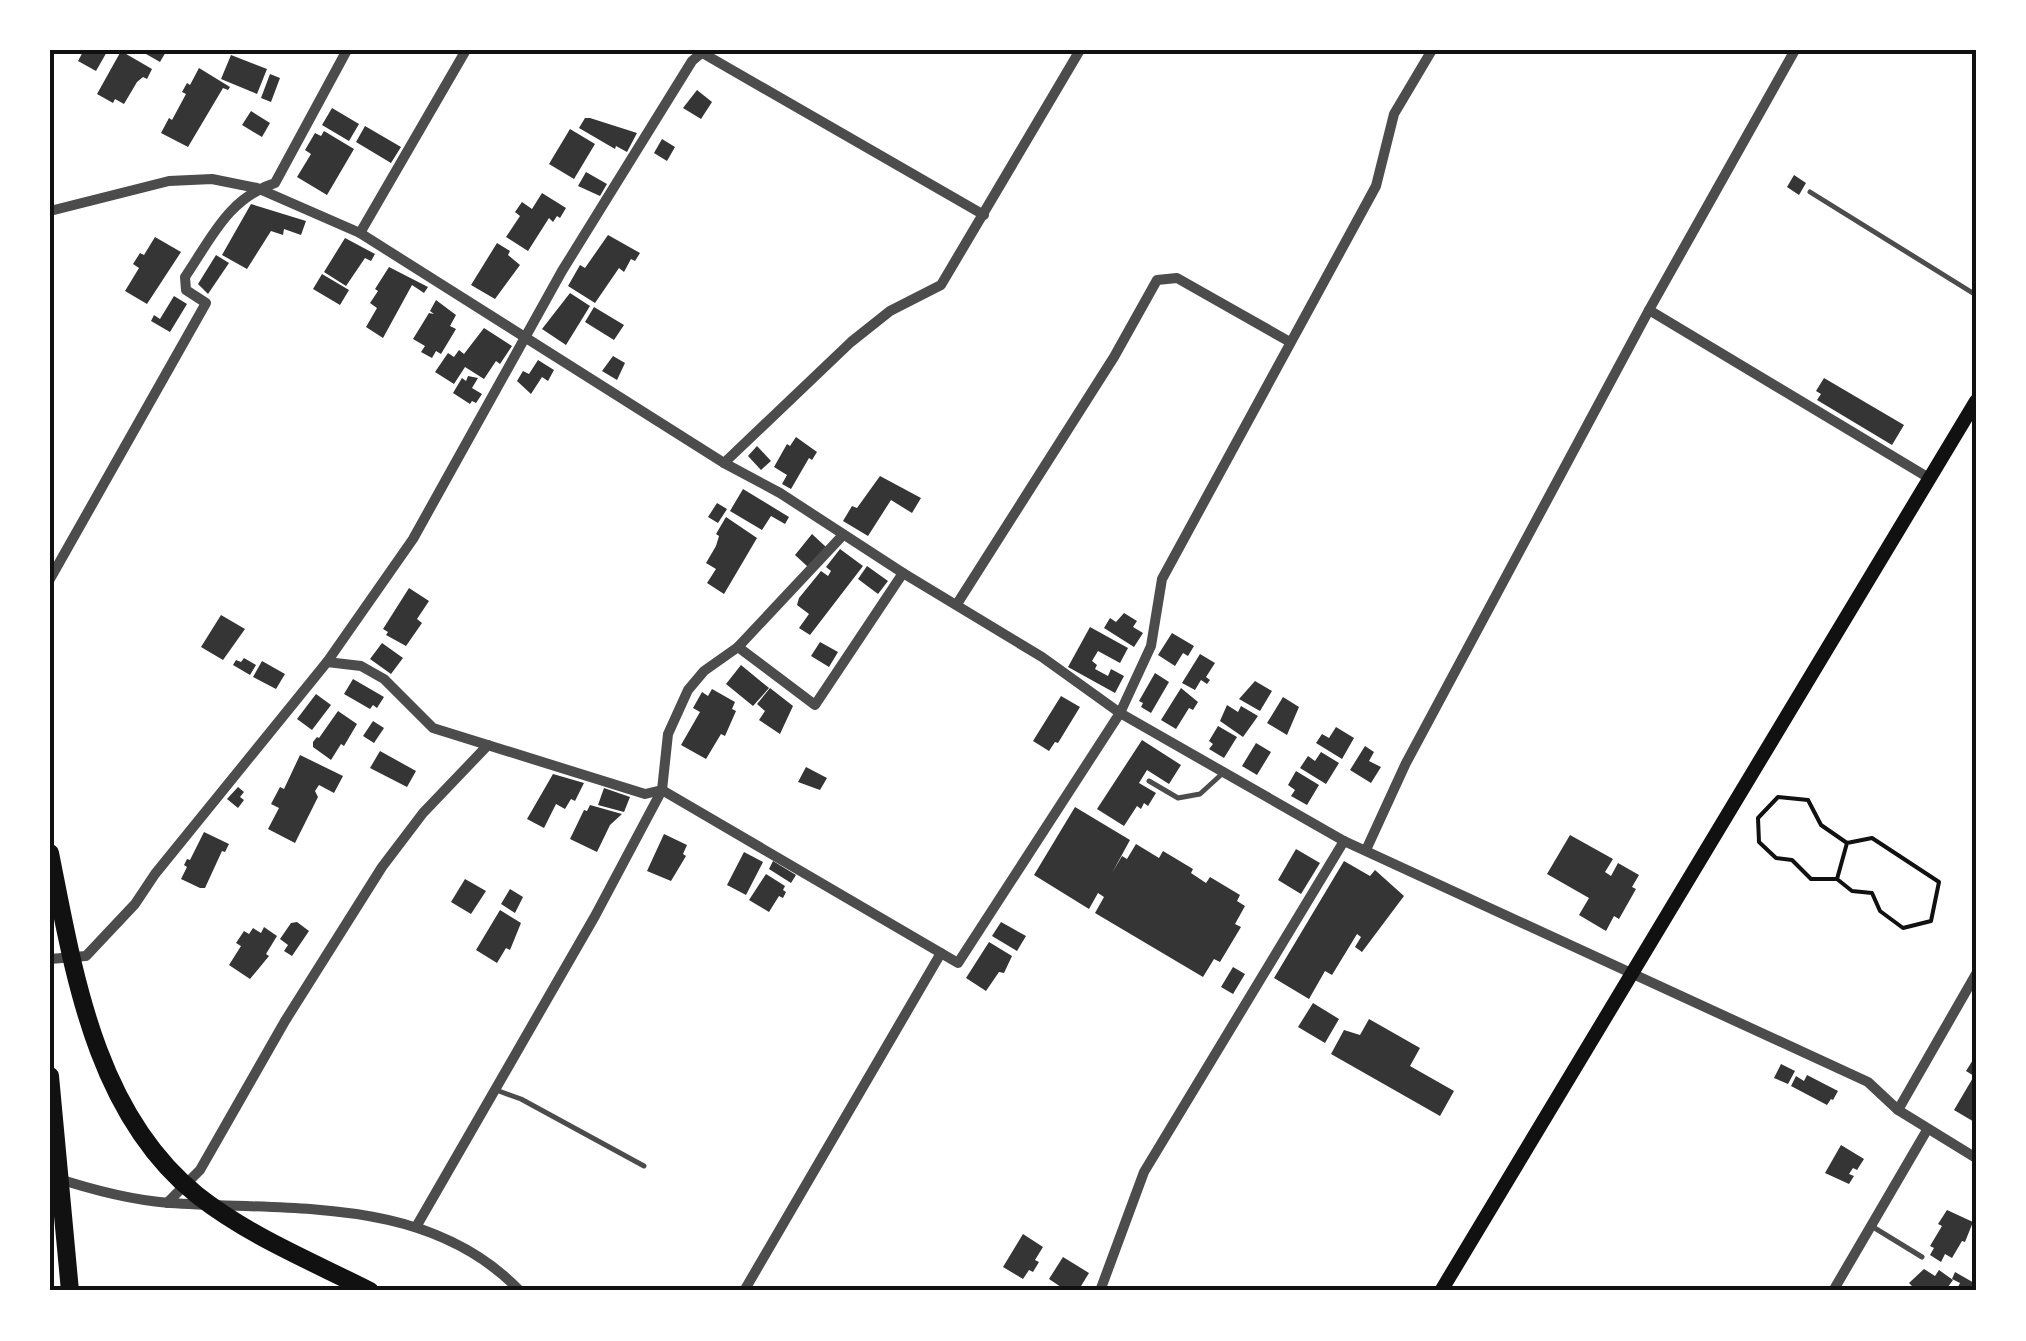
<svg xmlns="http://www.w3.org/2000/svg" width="2026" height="1341" font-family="Roboto,sans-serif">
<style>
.building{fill:#353535}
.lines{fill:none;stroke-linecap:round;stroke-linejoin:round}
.path{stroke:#111;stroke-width:4}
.service{stroke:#4c4c4c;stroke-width:5}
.minor{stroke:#4c4c4c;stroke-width:10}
.secondary{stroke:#111;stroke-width:14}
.motorway{stroke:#111;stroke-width:18}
.neatline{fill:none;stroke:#111;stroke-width:4}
</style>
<rect width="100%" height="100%" fill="#fff"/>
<g class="building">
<polygon points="84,50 108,50 96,71 78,61"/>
<polygon points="139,50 167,50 160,62"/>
<polygon points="121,51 152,69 147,79 143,77 137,82 124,104 115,99 113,103 97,94"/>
<polygon points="231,55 267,69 257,94 221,79"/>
<polygon points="199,68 230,87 228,90 223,88 188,147 161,133 169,118 172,120 186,94 182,92 187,83 190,85"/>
<polygon points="270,74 280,78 271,102 261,98"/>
<polygon points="697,90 712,102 701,119 683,108"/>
<polygon points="332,108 359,124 349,141 322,125"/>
<polygon points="251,111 270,123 262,137 242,125"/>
<polygon points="585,118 590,118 637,133 627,152 616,146 615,149 579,128"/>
<polygon points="365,126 401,147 391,163 356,142"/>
<polygon points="570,129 595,144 574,179 549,164"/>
<polygon points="324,131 354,149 327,195 297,177 311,154 305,150 315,133 321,136"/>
<polygon points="662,139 675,147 667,161 654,153"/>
<polygon points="586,172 607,184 600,196 578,186"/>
<polygon points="1794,175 1806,183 1799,195 1787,187"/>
<polygon points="542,193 566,208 560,218 557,216 553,222 549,218 528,251 506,237 520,216 515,212 522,202 532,209"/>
<polygon points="251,204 306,221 301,235 284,229 283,235 271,231 247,269 222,255"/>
<polygon points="608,235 640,253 635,261 631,259 624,272 619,268 595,303 568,286 580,265 585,268"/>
<polygon points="155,237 181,252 147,304 125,291 139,268 133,264 140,253 144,255"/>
<polygon points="345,238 375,254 371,261 365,258 346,286 324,272"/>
<polygon points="497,243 510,251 508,255 520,265 495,299 471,285"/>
<polygon points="216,255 229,263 208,294 198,284"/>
<polygon points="389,267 428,287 424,293 412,285 383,338 366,327 377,308 370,303 378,291 375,289"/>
<polygon points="322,274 349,290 340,305 313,289"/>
<polygon points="570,293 590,306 566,345 542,329"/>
<polygon points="174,296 187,304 170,332 151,321 154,315 160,319"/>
<polygon points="436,300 456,315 450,326 456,329 441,354 436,351 432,358 421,352 425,346 413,339 429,313 434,314 430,311"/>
<polygon points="594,307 624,325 614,340 585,322"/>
<polygon points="484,328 512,346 500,364 496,361 484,379 465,367 454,384 435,372 448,353 454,357 459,350 464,354"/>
<polygon points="613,356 625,363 617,380 602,371"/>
<polygon points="538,360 554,370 548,381 542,377 531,394 517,381 523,371 529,374"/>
<polygon points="468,376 478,378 472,388 482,394 476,403 472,401 470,404 453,393 462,378 466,381"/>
<polygon points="1824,378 1904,425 1892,445 1817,400 1821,394 1816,391"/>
<polygon points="796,437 817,452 812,460 809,458 791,489 782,484 787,475 774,467 787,444 790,446"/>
<polygon points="757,446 771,461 761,470 748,456"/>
<polygon points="880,476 921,498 912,513 891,500 868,536 843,521 852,506 857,508"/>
<polygon points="743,489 789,517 785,524 771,516 762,530 730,511"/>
<polygon points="717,503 727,509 718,523 708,517"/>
<polygon points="726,517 757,538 724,594 707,583 716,569 706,563 716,546 719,536 716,534"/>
<polygon points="812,534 826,547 808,567 795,555"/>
<polygon points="840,549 863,566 810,635 799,628 809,614 797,605 799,598 821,571 828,576 831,571 826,567"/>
<polygon points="867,566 888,581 878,594 858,579"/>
<polygon points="409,588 429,601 417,619 422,623 406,646 386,635 388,632 383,629"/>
<polygon points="1124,613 1137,621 1133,627 1143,633 1134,647 1104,628 1110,618 1116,622"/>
<polygon points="221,615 245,629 223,660 201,647"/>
<polygon points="1090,627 1128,648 1120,663 1098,651 1092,661 1097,665 1095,669 1108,676 1111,669 1124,676 1115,693 1068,667"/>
<polygon points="1172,633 1194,646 1188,656 1183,653 1175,666 1158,655"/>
<polygon points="820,642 838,652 829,667 811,656"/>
<polygon points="382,643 403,658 391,674 370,659"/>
<polygon points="1200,654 1215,663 1206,677 1210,680 1207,684 1201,680 1195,690 1182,683"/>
<polygon points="244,658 256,665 250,675 233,665 236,660 241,662"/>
<polygon points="262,661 285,674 276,689 253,677"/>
<polygon points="741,665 769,688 753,706 726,684"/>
<polygon points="1155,673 1169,682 1151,713 1141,707 1143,703 1139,701"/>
<polygon points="353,679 384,697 377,708 373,705 370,709 344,694"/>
<polygon points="1255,681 1272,691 1260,711 1239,699"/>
<polygon points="770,688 793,706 780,734 759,720 765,711 757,704"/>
<polygon points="1181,688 1198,702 1193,710 1189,708 1176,729 1161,720"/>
<polygon points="712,689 735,702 732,709 736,711 725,736 721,734 706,759 681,745 700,712 693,708 702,692 708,696"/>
<polygon points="316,694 331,705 312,730 297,719"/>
<polygon points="1061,696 1080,707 1058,743 1055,742 1049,751 1033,741"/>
<polygon points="1283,697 1299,707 1287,735 1267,723"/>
<polygon points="1227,705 1238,712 1241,706 1258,716 1243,737 1220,721"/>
<polygon points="338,711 357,724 344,746 341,744 331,760 313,747 313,742 317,737 319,738"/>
<polygon points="373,721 384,728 374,743 363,736"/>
<polygon points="1218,726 1237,737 1224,758 1209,749 1213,744 1209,741"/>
<polygon points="1336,727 1354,738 1342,759 1316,743 1322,734 1329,738"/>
<polygon points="1142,740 1181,765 1169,784 1147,770 1139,783 1156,793 1148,806 1144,803 1141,809 1137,806 1124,826 1097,809"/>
<polygon points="1256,743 1271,752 1257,775 1242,766"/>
<polygon points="1365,746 1374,752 1369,761 1381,767 1371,783 1350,770"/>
<polygon points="380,751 416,771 407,787 370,768"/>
<polygon points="1321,752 1339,763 1326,784 1300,768 1308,756 1315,761"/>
<polygon points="300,755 343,776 334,793 319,785 315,791 318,797 295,843 268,829 279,808 271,804 280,787 284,789"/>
<polygon points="806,767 827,778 820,790 798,782"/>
<polygon points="1296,771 1319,785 1307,805 1291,796 1295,790 1288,785"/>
<polygon points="553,774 584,783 575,801 571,799 565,809 556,804 544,828 527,819"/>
<polygon points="238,787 244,792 240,797 244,800 238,808 227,799"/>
<polygon points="604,788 630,797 624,812 598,805"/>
<polygon points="590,805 622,814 610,825 597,852 570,839 584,810 587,811"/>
<polygon points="1075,807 1130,840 1112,873 1122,856 1127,859 1136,844 1159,858 1163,851 1193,869 1191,873 1206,883 1210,877 1240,895 1237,901 1245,906 1235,924 1241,927 1220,962 1214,959 1203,977 1095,913 1104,897 1098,893 1089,909 1034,875"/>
<polygon points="204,832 229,844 225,852 222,851 205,888 200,888 181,879 187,867 184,865 187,859 190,860"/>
<polygon points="664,834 687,845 683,854 686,856 671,881 647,871"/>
<polygon points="1570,835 1613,859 1605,872 1611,876 1618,863 1639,875 1632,887 1636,889 1619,919 1614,916 1606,931 1579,915 1589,898 1547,874"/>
<polygon points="1296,849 1320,863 1301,894 1278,880"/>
<polygon points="744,852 763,862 746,895 727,885"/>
<polygon points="773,861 796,875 791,883 769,869"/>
<polygon points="1344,861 1370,876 1375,870 1404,896 1362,952 1355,947 1361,937 1357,934 1332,975 1325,971 1309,999 1274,978"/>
<polygon points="766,874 785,886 783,890 786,892 783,898 779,896 769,912 749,900"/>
<polygon points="465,879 486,891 471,914 451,902"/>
<polygon points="510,889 523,897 515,913 501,904"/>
<polygon points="500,910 521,923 510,950 506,948 497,963 476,950"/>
<polygon points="297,922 309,931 292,956 284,951 288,945 280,939 291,923"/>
<polygon points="1001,922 1026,936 1017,951 992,936"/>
<polygon points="264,927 277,936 266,954 269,956 250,979 229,965 241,946 236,943 244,931 249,934 253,928 261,933"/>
<polygon points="989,942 1012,956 1004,973 999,972 986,991 966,978"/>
<polygon points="1233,967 1245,974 1233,994 1221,987"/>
<polygon points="1313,1003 1339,1019 1325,1043 1298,1027"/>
<polygon points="1369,1019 1420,1048 1410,1066 1454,1091 1440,1116 1331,1054 1344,1030 1360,1035"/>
<polygon points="1976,1055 1976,1123 1954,1110 1974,1076 1966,1071"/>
<polygon points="1781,1064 1795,1071 1788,1084 1774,1078"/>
<polygon points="1807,1075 1838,1091 1833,1100 1831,1099 1827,1105 1791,1086 1796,1076 1804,1081"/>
<polygon points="1841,1145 1864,1159 1857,1170 1853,1168 1849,1174 1854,1176 1849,1184 1825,1173"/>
<polygon points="1947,1210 1973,1222 1965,1242 1962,1241 1952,1258 1945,1254 1941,1262 1930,1255 1934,1248 1930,1246 1942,1226 1938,1224"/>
<polygon points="1023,1234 1043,1247 1035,1260 1039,1262 1033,1272 1029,1270 1023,1279 1003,1267"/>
<polygon points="1063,1257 1089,1273 1078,1291 1067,1291 1049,1279"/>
<polygon points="1924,1269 1935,1276 1939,1270 1953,1280 1945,1291 1908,1291 1912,1286 1909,1283"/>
<polygon points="1955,1272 1976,1284 1976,1291 1956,1291 1960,1283 1952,1279"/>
</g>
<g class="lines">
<polyline class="path" points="1837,879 1847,843 1821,825 1808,800 1778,797 1758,818 1759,842 1776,858 1792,860 1811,879 1837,879 1852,891 1872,893 1880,911 1903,928 1931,921 1939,882 1872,838 1847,843"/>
<g class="service">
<polyline points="1810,192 1976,295"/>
<polyline points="1149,781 1178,798 1200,794 1223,773"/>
<polyline points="496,1090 521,1099 644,1166"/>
<polyline points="1873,1227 1922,1257"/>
</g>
<g class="minor">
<polyline points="699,51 984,215"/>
<polyline points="50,211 169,181 212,179 257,188 360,233 724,463 780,493 903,573 1042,657 1120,713 1344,841 1868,1082 1898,1110 1976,1158"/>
<polyline points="360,233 466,50"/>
<polyline points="1649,310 1929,478"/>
<polyline points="724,463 851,342 890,311 941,285 1080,50"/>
<path d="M50,579l156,-276 -20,-13 -1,-13c26,-38 43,-79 90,-94l72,-133"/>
<polyline points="957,604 1114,357 1157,280 1177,278 1290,342"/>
<polyline points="738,647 843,535"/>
<polyline points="327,662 361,666 384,679 433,728 645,794 662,790 958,963 1120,713 1151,646 1162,579 1376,186 1394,114 1432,50"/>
<polyline points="1366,850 1406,763 1649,310 1795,50"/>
<polyline points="50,959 86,956 135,904 155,874 327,662 413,539 562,271 692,61 705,50"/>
<polyline points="1898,1110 1976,974"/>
<path d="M50,1176c39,13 79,24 120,27 121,8 258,-8 350,88"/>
<polyline points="167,1203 200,1170 285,1021 382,867 423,813 488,745"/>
<polyline points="416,1227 595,916 662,790 668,734 688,690 704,671 738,647 815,705 903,573"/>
<polyline points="744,1291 941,953"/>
<polyline points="1100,1291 1144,1172 1344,841"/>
<polyline points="1833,1291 1927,1130"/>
</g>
<polyline class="secondary" points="1441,1291 1976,401"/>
<g class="motorway">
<path d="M50,853c24,120 45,260 147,342 52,41 114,66 173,96"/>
<polyline points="50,1076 70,1291"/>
</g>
</g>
<rect width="2026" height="1341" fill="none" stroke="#ffffff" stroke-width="105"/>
<rect x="52" y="52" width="1922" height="1236" class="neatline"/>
</svg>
